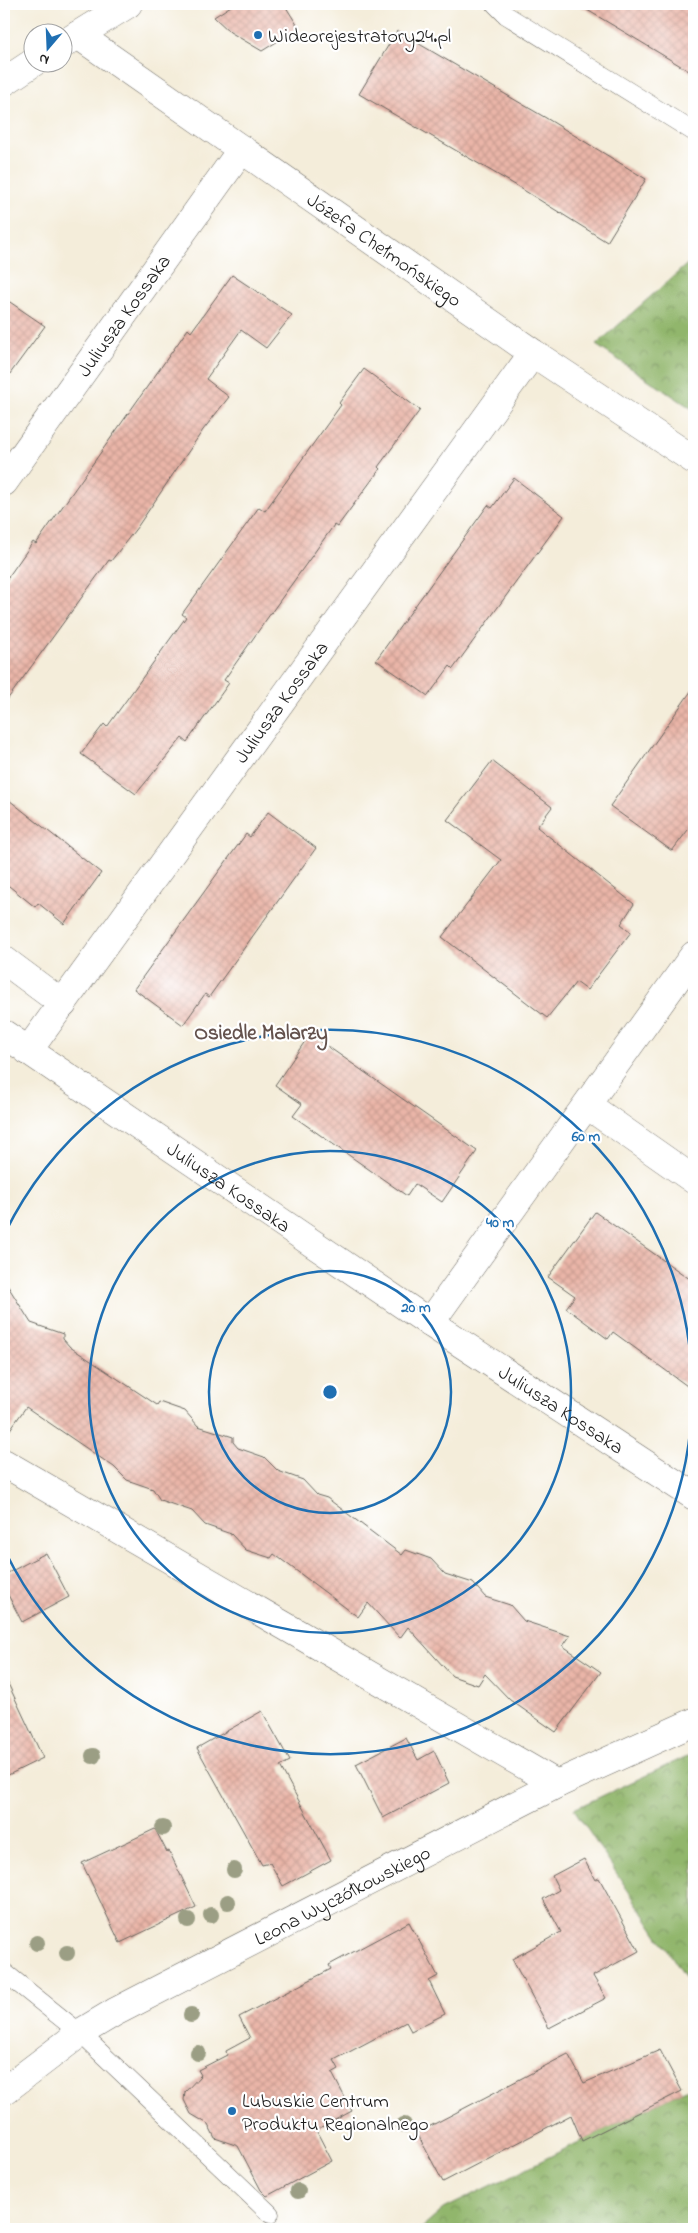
<svg xmlns="http://www.w3.org/2000/svg" width="698" height="2233" font-family="'Indie Flower',sans-serif">
<style>
.forest{fill:url(#forest-crowns);stroke:#566944}
.building{fill:url(#building-cross-hatch)}
.lines{fill:none;stroke-linecap:round;stroke-linejoin:round}
.service-casing{stroke:#68655e;stroke-width:19}
.minor-casing{stroke:#68655e;stroke-width:29}
.service{stroke:#fff;stroke-width:18}
.minor{stroke:#fff;stroke-width:28}
.tree{fill:#9b9e84}
.ring{fill:none;stroke:#1f6fb2;stroke-width:2.5}
.poi-dot{fill:#1f6fb2;stroke:#fff;stroke-width:2}
.labels{text-anchor:middle;stroke-width:4.5;stroke-linejoin:round;paint-order:stroke}
.poi-label{font-size:20px;fill:#1c1c1c;stroke:#fff;text-anchor:start}
.street-label{font-size:20px;fill:#1c1c1c;stroke:#fff}
.neighbourhood-label{font-size:21px;font-weight:bold;fill:#64524d;stroke:#fff}
.centre{fill:#1f6fb2;stroke:#fff;stroke-width:2.5}
.ring-label{font-size:15px;text-anchor:middle;font-weight:bold;fill:#1f6fb2;stroke:#fff;stroke-width:4.5;stroke-linejoin:round;paint-order:stroke}
</style>
<defs>
<pattern id="forest-crowns" width="20" height="18" patternUnits="userSpaceOnUse" patternTransform="scale(1.25)"><rect width="20" height="18" fill="#91b66c"/><path d="M2 6a3 3 0 1 1 6 0M12 15a3 3 0 1 1 6 0" fill="none" stroke="#769358"/></pattern>
<pattern id="building-cross-hatch" width="8" height="8" patternUnits="userSpaceOnUse" patternTransform="scale(1.25)"><rect width="8" height="8" fill="#eab5a8"/><path d="M0 0l8 8M0 8l8-8" fill="none" stroke="#c89b90"/></pattern>
</defs>
<rect width="100%" height="100%" fill="#fff"/>
<filter id="ink" filterUnits="userSpaceOnUse"><feTurbulence type="fractalNoise" baseFrequency=".02" numOctaves="2"/><feDisplacementMap in="SourceGraphic" scale="10" xChannelSelector="R" yChannelSelector="G"/><feConvolveMatrix kernelMatrix="1 2 1 2 8 2 1 2 1" color-interpolation-filters="sRGB"/></filter>
<filter id="wash" filterUnits="userSpaceOnUse"><feTurbulence type="fractalNoise" baseFrequency=".0096" numOctaves="4" result="noise"/><feDisplacementMap in="SourceGraphic" scale="20" xChannelSelector="R" yChannelSelector="G"/><feGaussianBlur stdDeviation="1.12" result="paint"/><feColorMatrix in="noise" values="0 0 0 0 0 0 0 0 0 0 0 0 0 0 0 0 0 1.4 0 .05"/><feComposite in="paint" operator="in"/></filter>
<g filter="url(#wash)">
<rect width="100%" height="100%" fill="#f4edda"/>
<g class="forest">
<polygon points="694,258 694,410 596,345"/>
<polygon points="694,1753 694,1990 574,1809"/>
<polygon points="694,2085 694,2229 421,2229 444,2209"/>
</g>
<g id="blocks">
<g class="building">
<polygon points="234,4 284,4 299,28 262,51 230,32 214,17"/>
<polygon points="577,4 694,4 694,74 631,36"/>
<polygon points="397,31 546,118 646,179 607,242 517,186 359,94"/>
<polygon points="232,275 292,315 266,348 241,330 206,379 229,397 203,430 138,526 111,561 109,560 4,704 4,583 33,542 36,544 188,329 191,332"/>
<polygon points="4,298 45,326 4,382"/>
<polygon points="364,369 420,410 378,467 380,469 337,527 334,525 266,620 224,680 229,683 187,742 182,738 136,794 81,754 104,724 107,727 186,617 182,614 259,507 265,511 341,405 339,403"/>
<polygon points="514,478 564,516 453,669 450,666 428,696 376,660 488,505 492,508"/>
<polygon points="694,687 694,822 672,851 610,806"/>
<polygon points="492,761 552,807 537,827 634,904 621,924 631,932 587,990 576,982 547,1018 442,937 501,860 447,820"/>
<polygon points="4,796 101,873 64,924 38,903 35,907 4,882"/>
<polygon points="268,812 316,848 209,997 205,994 183,1025 134,989 246,834 250,837"/>
<polygon points="310,1034 477,1151 442,1202 415,1184 407,1196 293,1116 302,1104 275,1085"/>
<polygon points="595,1212 694,1282 694,1391 613,1332 608,1339 566,1308 575,1296 548,1277"/>
<polygon points="4,1280 31,1323 63,1334 63,1339 70,1347 157,1405 159,1402 185,1411 198,1426 233,1437 233,1442 238,1448 264,1457 278,1471 303,1480 317,1495 327,1498 402,1555 406,1550 431,1559 445,1574 473,1583 485,1597 510,1605 524,1621 570,1636 563,1646 601,1672 556,1732 510,1700 485,1674 478,1685 452,1676 408,1627 400,1638 368,1603 358,1617 274,1554 271,1558 246,1550 231,1534 205,1525 192,1511 160,1500 153,1489 127,1480 114,1467 26,1407 4,1438"/>
<polygon points="46,1553 69,1597 22,1622 4,1587 4,1575"/>
<polygon points="4,1675 43,1758 4,1777"/>
<polygon points="262,1711 290,1761 280,1766 331,1860 283,1886 270,1863 262,1865 197,1748"/>
<polygon points="406,1738 418,1760 434,1751 449,1783 383,1818 356,1764"/>
<polygon points="155,1829 167,1852 169,1851 196,1907 120,1943 82,1863"/>
<polygon points="584,1859 595,1880 599,1878 639,1951 593,1976 606,1998 549,2028 512,1959 561,1932 543,1899 559,1890 552,1876"/>
<polygon points="409,1922 438,1976 429,1981 445,2014 411,2031 406,2022 334,2060 339,2069 332,2073 352,2111 316,2130 332,2161 267,2196 261,2190 238,2146 215,2138 208,2124 191,2114 184,2100 185,2092 201,2075 198,2070 227,2055 226,2051 250,2038 239,2017 331,1969 329,1965"/>
<polygon points="660,2050 682,2091 582,2141 571,2115 443,2182 417,2133 568,2054 584,2083"/>
</g>
</g>
</g>
<g filter="url(#ink)">
<use href="#blocks" fill-opacity="0" stroke="#68655e" stroke-width="1"/>
<g class="lines">
<g class="service-casing">
<g id="service">
<polyline points="495,4 506,15 694,132"/>
<polyline points="4,1972 80,2033 270,2214"/>
</g>
</g>
<g class="minor-casing">
<g id="minor">
<path id="s1" d="M78,35l455,318 161,107"/>
<polyline points="65,43 128,4"/>
<polyline points="4,82 34,62"/>
<path id="s2" d="M4,482l238,-333"/>
<polyline points="4,960 63,1004"/>
<path id="s3" d="M4,1034l426,289 264,173"/>
<path id="s4" d="M28,1051l505,-698"/>
<polyline points="587,1105 694,1180"/>
<polyline points="430,1323 694,955"/>
<polyline points="4,1463 557,1784"/>
<path id="s5" d="M4,2091l76,-58 35,-21 442,-228 137,-62"/>
</g>
</g>
<use href="#service" class="service"/>
<use href="#minor" class="minor"/>
</g>
<g class="tree">
<circle cx="93" cy="1756" r="8"/>
<circle cx="163" cy="1828" r="8"/>
<circle cx="234" cy="1870" r="8"/>
<circle cx="228" cy="1902" r="8"/>
<circle cx="211" cy="1915" r="8"/>
<circle cx="188" cy="1920" r="8"/>
<circle cx="37" cy="1943" r="8"/>
<circle cx="67" cy="1953" r="8"/>
<circle cx="191" cy="2015" r="8"/>
<circle cx="198" cy="2053" r="8"/>
<circle cx="404" cy="2125" r="8"/>
<circle cx="298" cy="2191" r="8"/>
</g>
</g>
<g class="ring">
<circle cx="330" cy="1392" r="121"/>
<circle cx="330" cy="1392" r="241"/>
<path d="M5 1233A362 362 0 1 1 5 1551"/>
</g>
<g class="poi-dot">
<circle cx="258" cy="35" r="5"/>
<circle cx="232" cy="2111" r="5"/>
</g>
<g class="labels">
<g class="poi-label">
<text x="268" y="42">Wideorejestratory24.pl</text>
<text x="242" y="2107">Lubuskie Centrum<tspan x="242" dy="23">Produktu Regionalnego</tspan></text>
</g>
<g class="street-label">
<text dy="7" stroke="none"><textPath href="#s1" startOffset="374">Józefa Chełmońskiego</textPath></text>
<text dy="7" stroke="none"><textPath href="#s2" startOffset="205">Juliusza Kossaka</textPath></text>
<text dy="7" stroke="none"><textPath href="#s4" startOffset="431">Juliusza Kossaka</textPath></text>
<text dy="7" stroke="none"><textPath href="#s3" startOffset="272">Juliusza Kossaka</textPath></text>
<text dy="7" stroke="none"><textPath href="#s3" startOffset="672">Juliusza Kossaka</textPath></text>
<text dy="7" stroke="none"><textPath href="#s5" startOffset="392">Leona Wyczółkowskiego</textPath></text>
</g>
<g class="neighbourhood-label">
<text x="261" y="1039">Osiedle Malarzy</text>
</g>
</g>
<circle cx="330" cy="1392" r="8" class="centre"/>
<g class="ring-label">
<text x="586" y="1141">60 m</text>
<text x="500" y="1227">40 m</text>
<text x="416" y="1312">20 m</text>
</g>
<rect width="698" height="2233" fill="none" stroke="#fff" stroke-width="20"/>
<g transform="translate(48 48) rotate(199)"><circle r="24" fill="#ffffff" stroke="#a4a4a4"/>
<path d="M0-4L9 19L0 12L-9 19Z" fill="#1f6fb2"/>
<text y="-8" font-size="14" font-weight="bold" text-anchor="middle" fill="#1c1c1c">N</text>
</g>
</svg>
